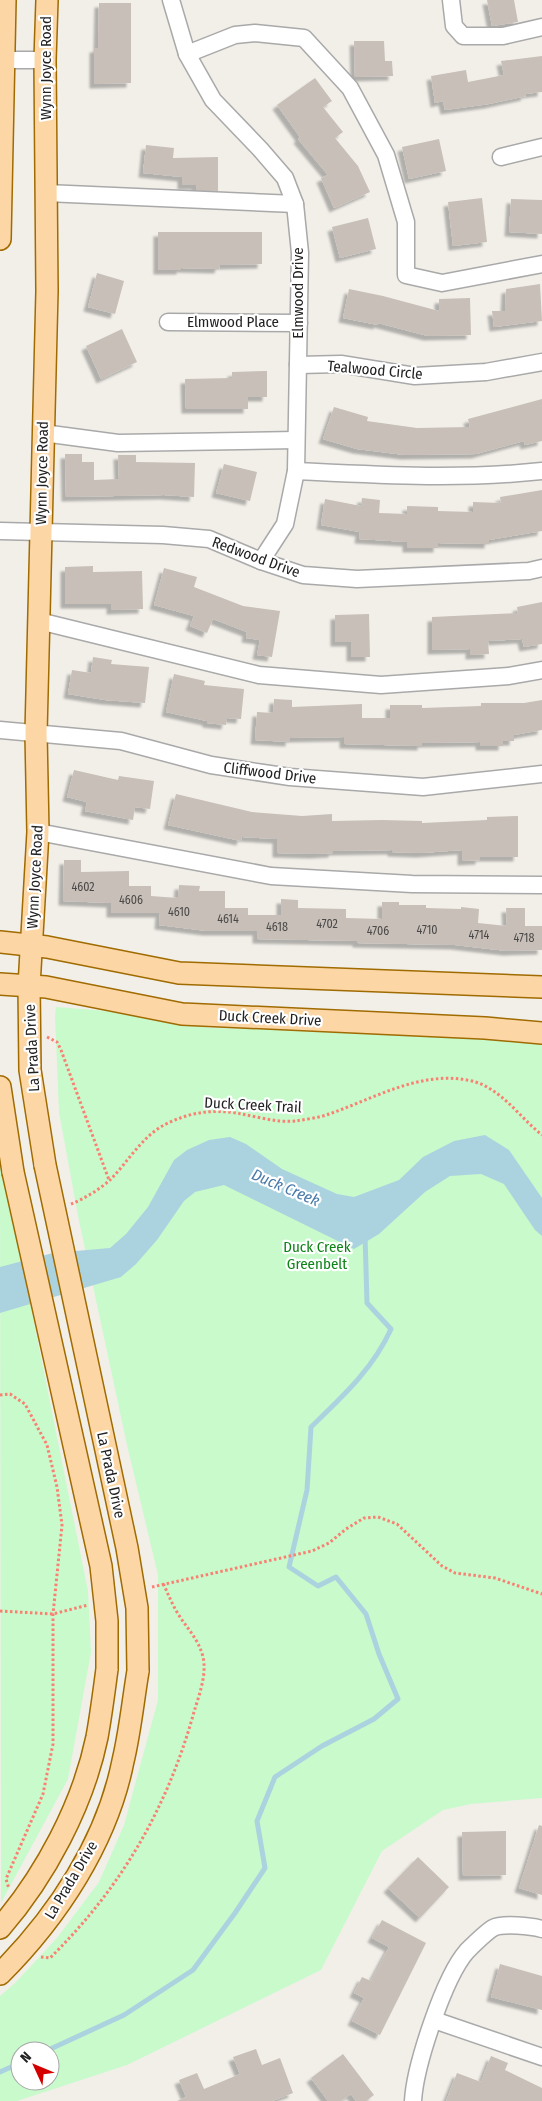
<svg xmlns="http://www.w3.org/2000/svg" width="542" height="2101" font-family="'Fira Sans Condensed',sans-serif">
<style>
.park{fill:#c8facc;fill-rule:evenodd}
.water{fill:#aad3df}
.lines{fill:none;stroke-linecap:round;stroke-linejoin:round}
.stream{stroke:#aad3df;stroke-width:5}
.building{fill:#c7bfb8;filter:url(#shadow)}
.minor-casing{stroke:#a9a9a9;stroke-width:19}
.major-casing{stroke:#a06b00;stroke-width:24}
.path{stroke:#fa8072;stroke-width:3;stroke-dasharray:2.5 2.5;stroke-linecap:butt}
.minor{stroke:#fff;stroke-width:16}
.major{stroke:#fcd6a4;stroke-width:21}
.major-bridge-casing{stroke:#a06b00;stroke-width:24;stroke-linecap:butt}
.major-bridge{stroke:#fcd6a4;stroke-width:21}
.labels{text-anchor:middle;stroke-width:4.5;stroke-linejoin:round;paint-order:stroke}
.number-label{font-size:12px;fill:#4b4948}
.street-label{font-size:15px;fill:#222;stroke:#fff}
.park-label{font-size:15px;fill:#0c8416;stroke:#fff}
.water-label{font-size:16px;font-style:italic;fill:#4a7aab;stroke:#fff}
</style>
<defs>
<filter id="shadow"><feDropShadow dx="-4.5" dy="4.5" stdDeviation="1" flood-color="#0004"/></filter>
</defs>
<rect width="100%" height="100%" fill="#f2efe9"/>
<g class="park">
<path d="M56,1007l51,4 104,17 208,5 123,6v759l-71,6 -28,6 -61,41 -61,119 -194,95 -110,36h-17v-105l15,-13 42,-45 42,-56 25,-57 34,-125v-125l-31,-130 -49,-229 -19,-104 -4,-96zM20,2051h30v30h-30z"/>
<polygon points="0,1154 88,1591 91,1652 68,1779 1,1903"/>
</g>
<polygon class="water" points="485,1135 509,1150 542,1198 542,1236 535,1230 504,1184 481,1174 450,1176 425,1192 379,1234 354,1249 224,1185 195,1192 184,1201 157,1240 136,1264 121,1277 0,1313 0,1267 53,1253 110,1248 126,1234 148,1207 174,1160 187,1150 209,1140 230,1137 246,1144 282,1169 337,1194 354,1197 399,1180 423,1157 454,1141"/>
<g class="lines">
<g class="stream">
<path d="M46,2051l78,-36 69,-45 42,-57 30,-45 -8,-47 18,-44 47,-31 52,-27 24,-20 -19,-45 -13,-40 -30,-37 -18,9 -29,-19 18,-77 4,-63c31,-30 62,-58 80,-98l-24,-26 -2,-68"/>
<polyline points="0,2072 20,2063"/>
</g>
</g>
<g class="building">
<polygon points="487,0 514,0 518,22 492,26"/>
<polygon points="99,3 131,3 131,83 94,84 94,48 98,48"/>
<polygon points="354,41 384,41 385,61 392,61 393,76 355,77"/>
<polygon points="542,56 542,92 525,94 526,96 489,104 445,110 443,101 435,103 431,76 466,70 468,82 504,75 501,61"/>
<polygon points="315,78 332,101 323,107 343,132 335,138 358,166 370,192 334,208 321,178 328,175 298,139 300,137 277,105"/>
<polygon points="439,139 446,171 409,179 402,147"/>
<polygon points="146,145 174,148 173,158 218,157 218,191 196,190 196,185 182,185 182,177 143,173"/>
<polygon points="482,198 487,242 453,246 448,202"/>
<polygon points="511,199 542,200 542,234 509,232"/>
<polygon points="368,218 376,249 340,258 332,227"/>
<polygon points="158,232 262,232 262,264 220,265 219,269 181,268 181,270 158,270"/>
<polygon points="97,273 124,281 115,314 88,307"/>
<polygon points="540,284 542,321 494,327 492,311 505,311 506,289"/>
<polygon points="349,289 383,296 439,311 439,299 470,298 471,335 428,336 378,323 378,325 343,318"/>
<polygon points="122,329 137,362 101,379 86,346"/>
<polygon points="267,371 267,397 248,397 248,409 186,409 185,379 232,378 232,372"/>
<polygon points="542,399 542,441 525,445 524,441 476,454 405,455 357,449 323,439 334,407 368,417 367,421 417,428 470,427 468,419"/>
<polygon points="65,454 82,454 82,462 94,462 94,480 119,479 118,455 136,455 136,462 195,463 194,497 164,495 66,497"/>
<polygon points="224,464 257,472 250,501 216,493"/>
<polygon points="542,490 542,531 489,540 489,544 438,543 438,548 407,548 407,542 359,539 360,532 321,525 325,499 361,506 362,498 380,500 379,513 407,514 407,506 438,507 438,511 473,512 473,502 501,503 500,497"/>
<polygon points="93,566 93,572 142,571 143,609 111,610 111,604 65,604 65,567"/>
<polygon points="164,568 197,577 194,587 243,606 280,611 272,657 257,655 260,640 246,638 247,632 213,619 207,633 190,626 194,616 154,605"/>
<polygon points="542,602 542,644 524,647 522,639 488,641 489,654 470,655 470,649 432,650 432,617 518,613 517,607"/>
<polygon points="369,614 370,657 351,657 351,642 335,642 335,615"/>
<polygon points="93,657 112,660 111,664 149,667 145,703 105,700 68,694 72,670 91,673"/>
<polygon points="174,674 205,681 204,685 244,689 241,719 227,718 226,725 207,723 207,721 166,712"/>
<polygon points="274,699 292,700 292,707 362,704 362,718 390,718 390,705 422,705 422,708 481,706 481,703 524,703 542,700 542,730 514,735 514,741 503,741 503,746 480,746 480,742 422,743 422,746 344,744 344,737 290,738 290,742 255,740 257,712 273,713"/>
<polygon points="74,770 118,780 119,776 154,781 150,809 135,807 133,820 85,811 87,802 67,797"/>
<polygon points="176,794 252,812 302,816 332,814 332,821 382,820 422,821 422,823 487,820 487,817 518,816 518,857 480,857 480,860 462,861 462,850 421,853 392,852 392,850 333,851 333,853 314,854 277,853 277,839 242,837 241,841 168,825"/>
<polygon points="64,860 81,860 81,872 129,871 129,886 151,886 151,896 178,898 179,885 200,886 199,891 225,891 225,908 248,908 248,915 281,915 281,899 298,900 298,908 346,909 346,918 382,919 382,902 399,902 399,905 426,905 426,908 461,909 461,907 479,909 478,923 507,926 506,908 525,908 525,926 542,926 542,950 507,951 455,945 357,943 357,941 257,939 257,931 207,931 159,925 160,913 111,913 111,903 63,901"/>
<polygon points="539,1825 542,1826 542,1895 519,1888"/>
<polygon points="506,1831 506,1875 463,1876 462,1832"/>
<polygon points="418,1857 449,1887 420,1918 388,1888"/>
<polygon points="382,1920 426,1943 380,2035 352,2021 364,1998 354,1993 362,1977 371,1981 389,1947 372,1938"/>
<polygon points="500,1964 542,1976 542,2010 491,1997"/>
<polygon points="256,2049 262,2065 280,2058 293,2093 272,2101 177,2101 186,2097 179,2080 197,2073 204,2089 240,2074 233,2057"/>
<polygon points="343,2054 374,2095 366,2101 356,2101 351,2094 341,2101 328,2101 311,2078"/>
<polygon points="491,2056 508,2063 505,2070 542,2088 542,2101 446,2101 457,2073 481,2082"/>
</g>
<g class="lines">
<g class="minor-casing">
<g id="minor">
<polyline points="171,0 187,54 213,100 260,149 285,178 295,204 300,253 296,471 285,524 261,561"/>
<polyline points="451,0 454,26 463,36 503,36 542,27"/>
<polyline points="187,54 235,35 255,33 304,38 350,88 386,155 406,222 406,275 442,283 542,264"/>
<polyline points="0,60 45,60"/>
<polyline points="501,157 542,147"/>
<polyline points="46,193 295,204"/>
<polyline points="168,322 299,323"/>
<polyline points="298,365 341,364 415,376 486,372 542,362"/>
<polyline points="43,433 118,443 296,440"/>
<path d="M296,471c82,4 164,9 246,0"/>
<polyline points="0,531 163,535 209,539 261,561 303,575 357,579 529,571 542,568"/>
<polyline points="39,621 259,675 381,685 509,676 542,670"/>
<polyline points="0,730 121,741 211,765 290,777 423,787 542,774"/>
<polyline points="38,832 271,876 412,884 542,885"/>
<polyline points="434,2020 542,2057"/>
<path d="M413,2101c2,-35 31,-124 54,-150 7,-7 18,-18 26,-23 9,-5 39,-2 49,1"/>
</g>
</g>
<g class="major-casing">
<g id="major">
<polyline points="0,239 5,0"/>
<polyline points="0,942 47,947 179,973 542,987"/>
<polyline points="0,984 46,987 182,1014 485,1028 542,1033"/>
<polyline points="0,1087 13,1172"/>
<polyline points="45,1165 30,1070 29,986 38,832 36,733 47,291 45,60 47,0"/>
<path d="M0,1928c45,-52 83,-123 97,-191 4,-22 7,-45 10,-68"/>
<path d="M0,1974c57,-57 107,-132 123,-213 7,-29 10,-60 15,-90"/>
</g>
</g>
<g class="path">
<polyline points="47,1037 57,1042 61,1050 109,1180"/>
<path d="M71,1204c13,-5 29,-15 39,-24 18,-18 32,-44 56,-56 22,-11 45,-15 70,-11 19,3 40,10 60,8 10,-2 23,-3 33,-7 44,-15 90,-43 138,-34 32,5 51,36 75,55"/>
<polyline points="0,1395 10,1394 25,1404 47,1445 57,1487 62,1525 53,1614 53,1744 43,1794 9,1872 6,1879 9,1889"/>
<polyline points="152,1587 312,1551 329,1543 346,1529 364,1518 378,1517 397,1524 442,1566 455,1573 495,1578 542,1594"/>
<polyline points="0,1611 53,1614 88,1605"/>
<path d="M41,1957l9,1c71,-70 117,-149 144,-246 5,-17 13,-37 9,-55 -4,-17 -16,-29 -25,-43 -6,-10 -10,-20 -15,-31"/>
</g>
<use href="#minor" class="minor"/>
<use href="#major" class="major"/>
<g class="major-bridge-casing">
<g id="major-bridge">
<polyline points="45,1165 127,1548 137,1608 138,1671"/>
<polyline points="13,1172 101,1566 107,1621 107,1669"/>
</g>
</g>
<use href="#major-bridge" class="major-bridge"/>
</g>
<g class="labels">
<g class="number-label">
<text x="83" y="891">4602</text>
<text x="131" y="904">4606</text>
<text x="179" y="916">4610</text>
<text x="228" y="923">4614</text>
<text x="327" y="928">4702</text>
<text x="277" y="931">4618</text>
<text x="427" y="934">4710</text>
<text x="378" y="935">4706</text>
<text x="479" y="939">4714</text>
<text x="524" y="942">4718</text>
</g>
<g class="street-label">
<text transform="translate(46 68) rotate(-90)" y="5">Wynn Joyce Road</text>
<text transform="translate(298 293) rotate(-90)" y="5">Elmwood Drive</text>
<text x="233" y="327">Elmwood Place</text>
<text transform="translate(375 370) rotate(5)" y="5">Tealwood Circle</text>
<text transform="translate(42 473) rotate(-89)" y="5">Wynn Joyce Road</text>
<text transform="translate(256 557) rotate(20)" y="5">Redwood Drive</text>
<text transform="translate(270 773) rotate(7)" y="5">Cliffwood Drive</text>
<text transform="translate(35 877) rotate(-87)" y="5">Wynn Joyce Road</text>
<text transform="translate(270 1018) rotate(3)" y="5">Duck Creek Drive</text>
<text transform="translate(32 1048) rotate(-93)" y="5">La Prada Drive</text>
<text transform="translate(253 1105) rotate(3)" y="5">Duck Creek Trail</text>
<text transform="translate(111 1475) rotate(78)" y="5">La Prada Drive</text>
<text transform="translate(71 1880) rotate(-59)" y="5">La Prada Drive</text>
</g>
<g class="park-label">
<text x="317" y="1252">Duck Creek<tspan x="317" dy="17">Greenbelt</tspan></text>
</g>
<g class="water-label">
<text transform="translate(286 1187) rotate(23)" y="6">Duck Creek</text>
</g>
</g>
<g transform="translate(35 2066) rotate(314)"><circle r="24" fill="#ffffff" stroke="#a7a7a7"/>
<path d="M0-4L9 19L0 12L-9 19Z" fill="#d40000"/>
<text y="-8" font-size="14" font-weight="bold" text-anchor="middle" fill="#222222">N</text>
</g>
</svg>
